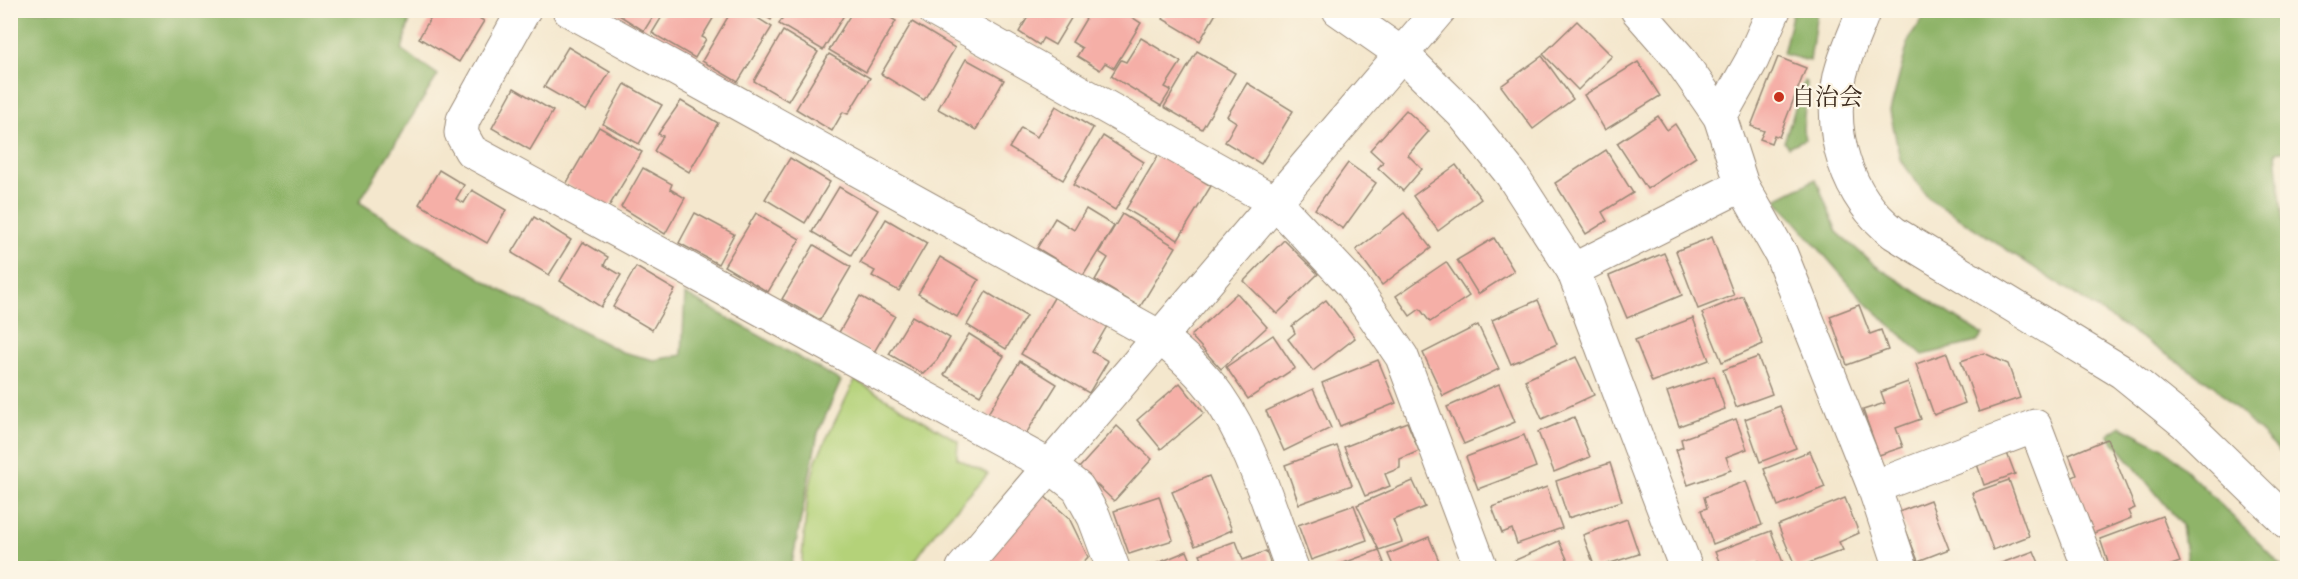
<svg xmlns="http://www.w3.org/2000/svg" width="2298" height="579" font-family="'Libre Bodoni','Noto Serif JP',serif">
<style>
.green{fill:#b4d279;stroke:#787e4c;stroke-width:1.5}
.forest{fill:#8fb469;stroke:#656f44;stroke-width:1.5}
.building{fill:#f5afa7}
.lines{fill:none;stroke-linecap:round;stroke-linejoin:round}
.street-casing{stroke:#988876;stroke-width:35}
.secondary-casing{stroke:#988876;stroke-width:35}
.street{stroke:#fff;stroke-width:33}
.secondary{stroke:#fff;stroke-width:33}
.poi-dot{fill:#c8321e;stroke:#fcf5e5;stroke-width:2}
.labels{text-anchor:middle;stroke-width:4.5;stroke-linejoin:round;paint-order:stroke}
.poi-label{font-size:24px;fill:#3b2a1e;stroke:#fcf5e5;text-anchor:start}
</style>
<rect width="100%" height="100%" fill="#fcf5e5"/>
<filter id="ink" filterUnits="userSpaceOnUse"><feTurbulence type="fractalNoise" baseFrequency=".0167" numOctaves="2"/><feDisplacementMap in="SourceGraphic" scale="12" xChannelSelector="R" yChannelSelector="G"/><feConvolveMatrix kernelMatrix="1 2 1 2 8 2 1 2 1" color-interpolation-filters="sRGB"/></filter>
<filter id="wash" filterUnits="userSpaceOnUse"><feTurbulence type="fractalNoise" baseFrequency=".008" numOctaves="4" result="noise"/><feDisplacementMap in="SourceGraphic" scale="24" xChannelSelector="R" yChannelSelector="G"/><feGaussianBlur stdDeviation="1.35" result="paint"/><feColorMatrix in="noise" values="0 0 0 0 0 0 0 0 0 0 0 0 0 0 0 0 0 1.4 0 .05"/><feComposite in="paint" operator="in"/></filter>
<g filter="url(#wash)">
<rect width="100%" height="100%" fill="#f4e7cd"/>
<polygon class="green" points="855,380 958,441 957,458 988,474 936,531 910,568 801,568 808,494 816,460"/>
<g class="forest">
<polygon points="10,11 412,11 402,50 438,75 359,202 498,289 622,352 654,360 682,355 685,294 841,381 818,433 791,568 11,568"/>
<polygon points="1793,11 1817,11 1810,61 1783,54"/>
<polygon points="1928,11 2287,11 2287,150 2276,152 2288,273 2287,459 2213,385 1928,198 1900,159 1890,111 1909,39"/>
<polygon points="1804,81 1807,83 1803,129 1805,139 1788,147 1784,142"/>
<polygon points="1816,179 1837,232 1876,266 1983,335 1977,342 1923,355 1864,301 1776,199"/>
<polygon points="2121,426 2165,449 2284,568 2188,568 2182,525 2108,435"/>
</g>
<g id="blocks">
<g class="building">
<polygon points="435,10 466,10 484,21 459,62 419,38"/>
<polygon points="611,10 657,10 644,31"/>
<polygon points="666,10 718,10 702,37 706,39 695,58 652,33"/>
<polygon points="732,10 745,10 772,27 738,82 702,61"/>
<polygon points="756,10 776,10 771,20"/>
<polygon points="787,10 847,10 823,50 779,24"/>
<polygon points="859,10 878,10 896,21 866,72 829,50 852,12 856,15"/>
<polygon points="1032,10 1076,10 1055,45 1043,38 1039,45 1019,32"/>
<polygon points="1091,10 1121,10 1141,23 1114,68 1105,63 1100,70 1077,56 1082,48 1072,42"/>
<polygon points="1168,10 1174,11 1218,10 1200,41 1163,19"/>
<polygon points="1577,21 1612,56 1578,90 1543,54"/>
<polygon points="912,22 955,48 924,100 881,74"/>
<polygon points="783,31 818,52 788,101 754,81"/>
<polygon points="1141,38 1181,62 1165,87 1171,90 1161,106 1111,76 1121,60 1126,62"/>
<polygon points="568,47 610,72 586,111 544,87"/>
<polygon points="1197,51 1235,73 1202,129 1164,107"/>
<polygon points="829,54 870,78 848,114 843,112 832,131 796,109"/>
<polygon points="1542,56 1573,99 1533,129 1501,86"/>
<polygon points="1778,57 1806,68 1779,137 1774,135 1771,143 1760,139 1764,131 1751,126"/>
<polygon points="966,59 1004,80 976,130 938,109"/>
<polygon points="1638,62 1660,96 1605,130 1584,95"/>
<polygon points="1247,83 1293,111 1261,164 1225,142 1236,122 1227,116"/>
<polygon points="625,84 662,105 639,144 603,124"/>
<polygon points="514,88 553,111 530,150 492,128"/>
<polygon points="681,101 718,123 689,172 654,151 663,136 658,134"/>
<polygon points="1056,106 1093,128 1063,180 1009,148 1021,128 1037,137"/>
<polygon points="1406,110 1429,131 1408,155 1422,169 1403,191 1378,168 1383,162 1370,150"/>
<polygon points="1658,116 1667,130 1675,124 1696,157 1647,189 1617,143"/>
<polygon points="599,127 642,152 608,208 566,184"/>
<polygon points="1103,136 1144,162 1115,210 1073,185"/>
<polygon points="1606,150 1633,193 1602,212 1607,221 1586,234 1555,183"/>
<polygon points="1159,154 1211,186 1178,240 1126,209"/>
<polygon points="790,158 830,182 805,223 765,199"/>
<polygon points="1348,163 1376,183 1343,229 1315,209"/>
<polygon points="1456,165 1481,199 1438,231 1413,196"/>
<polygon points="643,168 672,184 670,189 685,198 665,234 621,207"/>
<polygon points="439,170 464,185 456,199 464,203 472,190 506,210 487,243 419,204"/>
<polygon points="839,187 878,210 851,255 812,232"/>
<polygon points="1086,209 1114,226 1083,276 1037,248 1055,218 1074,230"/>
<polygon points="695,213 734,234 718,264 679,243"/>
<polygon points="756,213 800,239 768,292 724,266"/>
<polygon points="1404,213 1431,248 1382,285 1356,250"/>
<polygon points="1122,214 1176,247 1140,307 1095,280 1108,258 1099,252"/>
<polygon points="534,217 571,240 549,275 512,253"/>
<polygon points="886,219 927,243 899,291 872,276 875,271 860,263"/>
<polygon points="1712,237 1734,295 1698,309 1676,251"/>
<polygon points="1494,238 1514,271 1478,294 1457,260"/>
<polygon points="1284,240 1318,274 1277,314 1244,281"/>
<polygon points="583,242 608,257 604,265 621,275 601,307 560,281"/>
<polygon points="814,245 851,267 820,320 782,299"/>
<polygon points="1664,253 1682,295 1627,318 1609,276"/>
<polygon points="940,257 979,280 957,317 918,294"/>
<polygon points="1446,262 1469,296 1430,322 1420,309 1410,316 1396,296"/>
<polygon points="636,267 675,290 652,330 613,307"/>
<polygon points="986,292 1026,316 1006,349 967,325"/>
<polygon points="1237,293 1267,327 1221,369 1191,336"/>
<polygon points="860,296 895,316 873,354 838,334"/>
<polygon points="1055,296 1107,326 1092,352 1108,361 1089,393 1021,354"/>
<polygon points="1743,296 1763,344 1722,362 1702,313"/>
<polygon points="1326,300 1355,338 1313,371 1288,339 1295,333 1292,326"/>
<polygon points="1538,300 1557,344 1511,364 1492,320"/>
<polygon points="1859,305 1870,334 1881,330 1888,350 1847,365 1830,316"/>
<polygon points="912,316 950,338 937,360 923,374 889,354"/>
<polygon points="1693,318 1709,360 1652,382 1635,340"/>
<polygon points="1478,325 1499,369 1443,396 1423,353"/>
<polygon points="969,334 1004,356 980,395 944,375"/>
<polygon points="1273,335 1295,368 1248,399 1226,367"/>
<polygon points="1947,353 1965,403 1934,415 1916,364"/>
<polygon points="1984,353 2008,364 2020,398 1979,412 1961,361"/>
<polygon points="1576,357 1594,395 1542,419 1525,380"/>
<polygon points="1758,357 1772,394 1736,407 1723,370"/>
<polygon points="1378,360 1396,403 1340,426 1322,383"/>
<polygon points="1020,361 1057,384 1024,437 987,415"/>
<polygon points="1714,376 1725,409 1679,426 1667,392"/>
<polygon points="1908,382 1921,419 1896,428 1903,447 1879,455 1863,410 1885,403 1881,392"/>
<polygon points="1180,383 1204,413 1161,449 1137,420"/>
<polygon points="1499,384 1515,422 1464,444 1447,407"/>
<polygon points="1313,389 1331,428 1284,451 1266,411"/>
<polygon points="1780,406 1796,448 1760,462 1745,419"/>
<polygon points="1574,417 1590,457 1554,472 1538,432"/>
<polygon points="1736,419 1747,449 1726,457 1731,470 1688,485 1676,450 1683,447 1681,439"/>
<polygon points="1407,422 1419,451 1400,459 1400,468 1385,474 1390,486 1365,496 1344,447"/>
<polygon points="1117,426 1152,459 1114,501 1079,468"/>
<polygon points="1524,435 1536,467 1478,489 1466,457"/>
<polygon points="2107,439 2135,508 2128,511 2131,518 2094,533 2071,478 2077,475 2069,455"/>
<polygon points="1337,446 1352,485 1299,504 1285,465"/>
<polygon points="1810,451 1825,487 1778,506 1764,469"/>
<polygon points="2007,453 2015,474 1984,485 1977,464"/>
<polygon points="1610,463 1622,501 1568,518 1556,481"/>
<polygon points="1209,476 1232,530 1195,546 1172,492"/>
<polygon points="2009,480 2029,536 1993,550 1972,493"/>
<polygon points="1413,481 1425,507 1393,520 1402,542 1379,550 1357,505"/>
<polygon points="1746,481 1762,525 1713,544 1701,510 1707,508 1704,497"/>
<polygon points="1547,487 1562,528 1517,544 1512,529 1502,533 1492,507"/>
<polygon points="1043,495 1069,518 1088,557 1078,568 987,568 983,565"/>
<polygon points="1159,496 1173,540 1129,554 1114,511"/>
<polygon points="1845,498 1859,533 1839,542 1843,550 1796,568 1778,525"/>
<polygon points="1930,500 1949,549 1918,561 1899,512"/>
<polygon points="1354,505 1367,540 1311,560 1298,525"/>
<polygon points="2162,516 2180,562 2163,568 2110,568 2100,539"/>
<polygon points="1627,519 1639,554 1595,568 1583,535"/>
<polygon points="1771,531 1785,568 1761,568 1759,561 1740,568 1722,568 1715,552"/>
<polygon points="1429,537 1442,568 1394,568 1388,554"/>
<polygon points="1236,541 1243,560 1266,551 1272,568 1206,568 1200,554"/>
<polygon points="1559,541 1571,568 1514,568 1511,562"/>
<polygon points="1379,550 1386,568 1330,568"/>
<polygon points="1187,551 1194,568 1146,568"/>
<polygon points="2034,551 2041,568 1988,568"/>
</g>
</g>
</g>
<g filter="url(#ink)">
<use href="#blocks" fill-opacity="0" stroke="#988876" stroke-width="1.5"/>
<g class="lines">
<g class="street-casing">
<g id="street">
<polyline points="524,10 463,120 461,133 471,151 1050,466 1078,488 1094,517 1113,568"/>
<path d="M569,10l591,327c21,18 42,36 58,59 35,50 52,115 74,172"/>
<polyline points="934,10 1275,202 1353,285 1402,357 1481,568"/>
<polyline points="1637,10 1679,58 1720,117 1742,185 1781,254 1874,487 1901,568"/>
<polyline points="1720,117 1752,60 1774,10"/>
<polyline points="1573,270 1742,185"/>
<polyline points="1874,487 2035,426 2089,568"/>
<polyline points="963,568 1439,10"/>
</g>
</g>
<g class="secondary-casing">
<g id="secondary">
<polyline points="1339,10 1402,54 1462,113 1512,175 1573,270 1686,568"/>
<path d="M1864,10c-8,22 -19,44 -24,66 -12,58 6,120 54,157l228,139 63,51 103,100"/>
</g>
</g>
<use href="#street" class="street"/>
<use href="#secondary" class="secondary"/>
</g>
</g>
<circle class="poi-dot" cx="1779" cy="97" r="6"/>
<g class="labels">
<g class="poi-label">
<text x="1791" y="105">自治会</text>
</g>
</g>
<rect width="2298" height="579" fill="none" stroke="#fcf5e5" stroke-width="36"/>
</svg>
